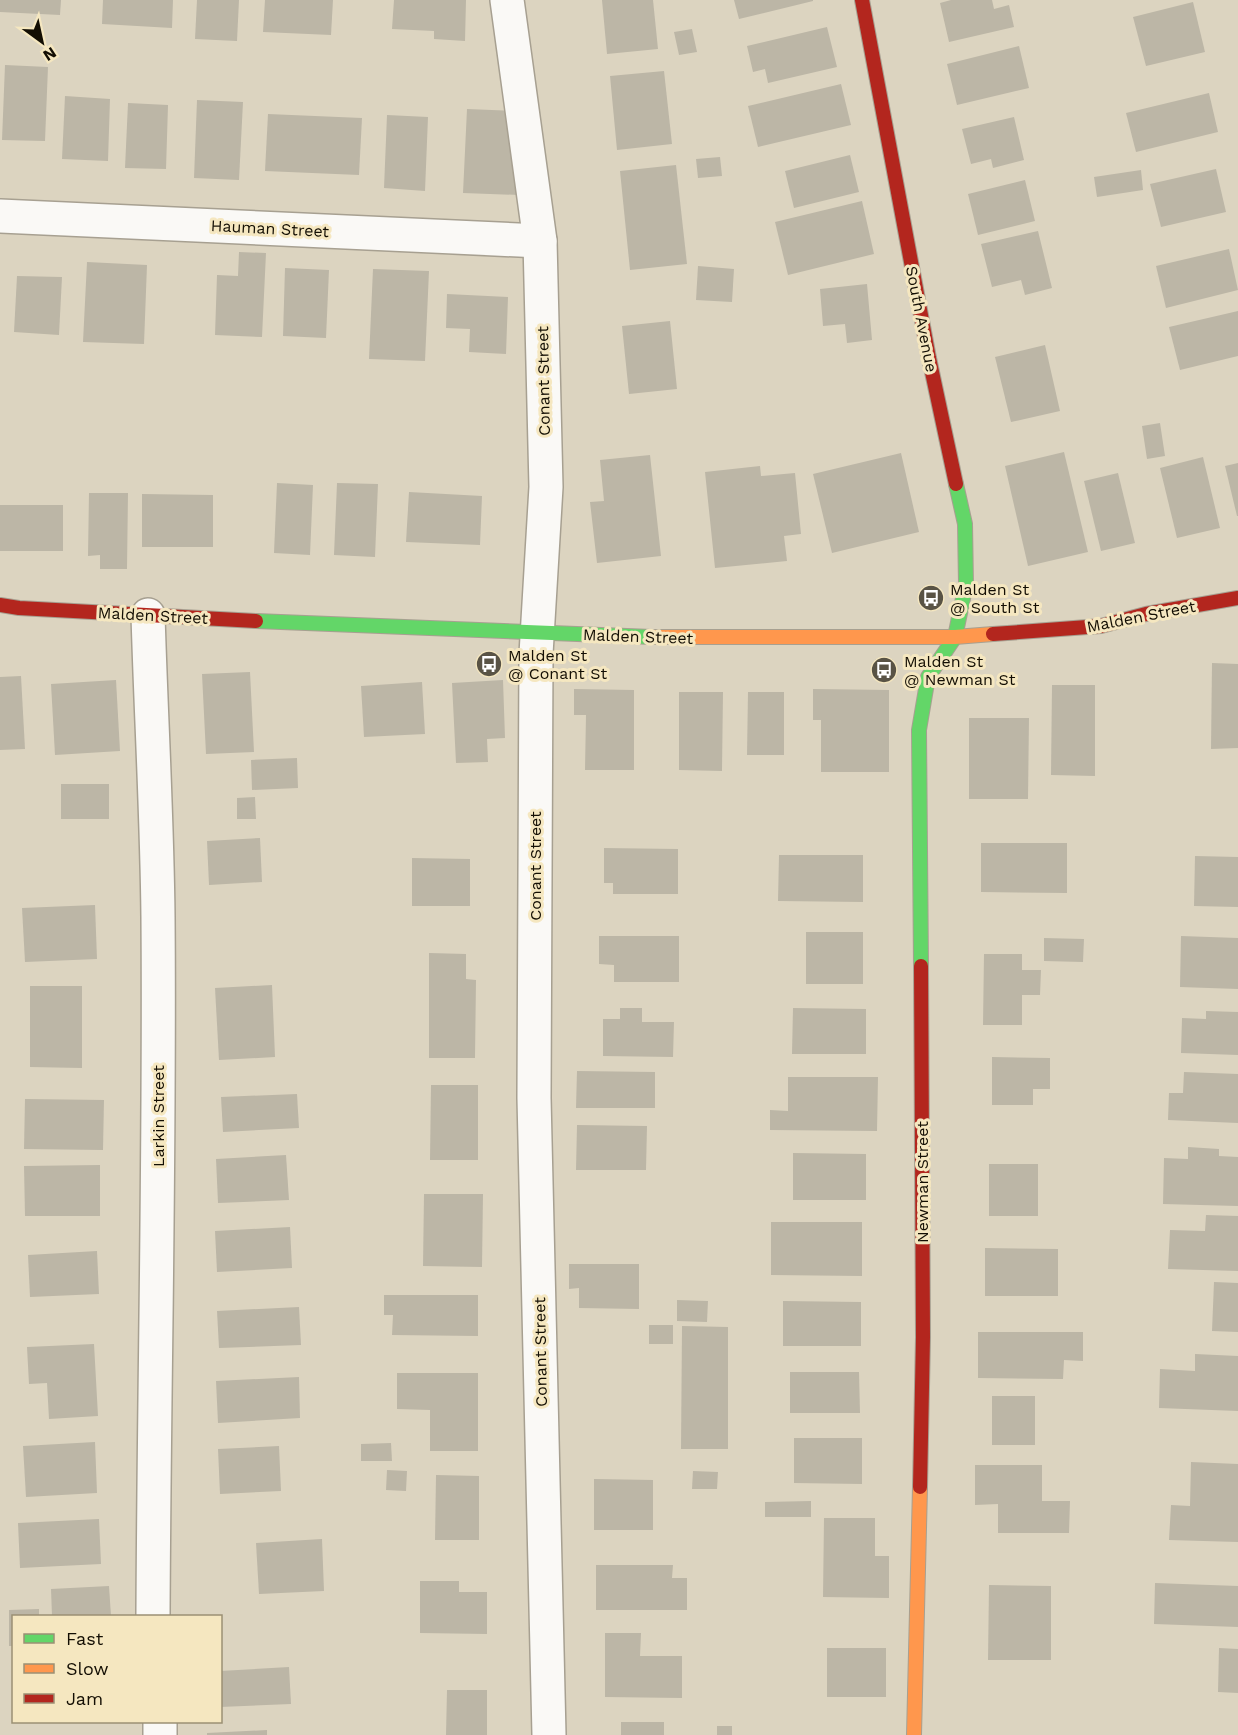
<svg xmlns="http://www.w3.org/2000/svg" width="1238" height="1735" font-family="'Work Sans',sans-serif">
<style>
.building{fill:#bcb6a6}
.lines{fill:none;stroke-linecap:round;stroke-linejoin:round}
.street-casing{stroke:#a7a091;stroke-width:36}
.fast-casing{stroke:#a7a091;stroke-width:16}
.slow-casing{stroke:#a7a091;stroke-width:16}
.jam-casing{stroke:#a7a091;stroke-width:16}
.street{stroke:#faf9f6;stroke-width:33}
.fast{stroke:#63d668;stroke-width:14}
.slow{stroke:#ff974d;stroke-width:14}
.jam{stroke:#b3261e;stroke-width:14}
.labels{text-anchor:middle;stroke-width:6;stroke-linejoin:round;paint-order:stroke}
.street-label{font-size:16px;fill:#130e03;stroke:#f5e7c0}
.poi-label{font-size:16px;fill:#130e03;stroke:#f5e7c0;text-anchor:start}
</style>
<rect width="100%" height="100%" fill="#dcd4c0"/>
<g class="building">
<polygon points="0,0 61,0 60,15 0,12"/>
<polygon points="103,0 173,0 172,28 102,24"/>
<polygon points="197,0 239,0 237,41 195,39"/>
<polygon points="265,0 333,0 331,35 263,32"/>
<polygon points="394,0 466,0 465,41 434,39 434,31 392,29"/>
<polygon points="602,0 653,0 658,49 607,54"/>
<polygon points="734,0 813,0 813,1 739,19"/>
<polygon points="951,0 992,0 994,9 1009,5 1014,27 949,42 940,3"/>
<polygon points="1193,2 1205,52 1146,66 1133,17"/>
<polygon points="827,27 837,67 768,83 765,69 753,72 747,46"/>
<polygon points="692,29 697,52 679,55 674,32"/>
<polygon points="1019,46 1029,88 957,105 947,64"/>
<polygon points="5,65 48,67 45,141 2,140"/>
<polygon points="664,71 672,144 617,150 610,76"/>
<polygon points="841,84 851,125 758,147 748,106"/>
<polygon points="1209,93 1218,132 1136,152 1126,113"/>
<polygon points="65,96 110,99 108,161 62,159"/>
<polygon points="197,100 243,102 239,180 194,178"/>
<polygon points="128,103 168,105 166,169 125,168"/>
<polygon points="467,109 514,111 511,161 520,161 519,195 463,193"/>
<polygon points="268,114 362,118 359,175 265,171"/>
<polygon points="387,115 428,117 425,191 384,188"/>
<polygon points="1014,117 1024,160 993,168 991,159 971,164 962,129"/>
<polygon points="850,155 859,192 794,208 785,171"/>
<polygon points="720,157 722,176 698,178 696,159"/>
<polygon points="676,165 687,264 630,270 620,171"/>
<polygon points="1216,169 1226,212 1161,227 1150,184"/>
<polygon points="1141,170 1143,190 1097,197 1094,177"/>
<polygon points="1025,180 1035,221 978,235 968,194"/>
<polygon points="862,201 874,254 788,275 775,222"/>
<polygon points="1038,231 1052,288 1025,295 1021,280 992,287 981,244"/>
<polygon points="1229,249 1238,290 1166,308 1156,266"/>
<polygon points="239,252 266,253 262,337 215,335 217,275 238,276"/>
<polygon points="87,262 147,265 144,344 83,342"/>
<polygon points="698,266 734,269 732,302 696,300"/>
<polygon points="285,268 329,270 326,338 283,336"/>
<polygon points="373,269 429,271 425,361 369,359"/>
<polygon points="17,276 62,277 59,335 14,332"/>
<polygon points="867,284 872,340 847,343 845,324 823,326 820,289"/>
<polygon points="447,294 508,297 506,354 469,352 470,329 446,328"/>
<polygon points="1238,311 1238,356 1180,370 1169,327"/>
<polygon points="670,321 677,389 629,394 622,326"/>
<polygon points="1045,345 1060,411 1011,422 995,357"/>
<polygon points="1160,423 1165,456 1147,459 1142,426"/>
<polygon points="1064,452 1088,552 1028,566 1005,466"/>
<polygon points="901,453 919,532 832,553 813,474"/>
<polygon points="650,455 661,556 597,563 590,502 604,501 600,460"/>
<polygon points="1203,457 1220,528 1177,538 1160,468"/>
<polygon points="1238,463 1238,516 1237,516 1225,466"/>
<polygon points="760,466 761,476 795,473 801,534 784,536 787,561 715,568 705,472"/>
<polygon points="1118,473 1135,543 1101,551 1084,481"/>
<polygon points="277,483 313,485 310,555 274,553"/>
<polygon points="337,483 378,484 375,557 334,555"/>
<polygon points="409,492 482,496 480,545 406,542"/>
<polygon points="89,493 128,493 127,569 100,569 100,555 88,556"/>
<polygon points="142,494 213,495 213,547 142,547"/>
<rect x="0" y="505" width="63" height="46"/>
<polygon points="1212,663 1238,664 1238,748 1211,749"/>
<polygon points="250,672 254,752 206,754 202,674"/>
<polygon points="21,676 25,749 0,750 0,677"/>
<polygon points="116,680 120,751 55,755 51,684"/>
<polygon points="503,680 505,738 487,739 488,762 456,763 452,683"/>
<polygon points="422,682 425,734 364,737 361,686"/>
<polygon points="1052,685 1095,685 1095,776 1051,775"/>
<polygon points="574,689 634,690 634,770 585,770 586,715 574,715"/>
<polygon points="813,689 889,690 889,772 821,772 821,720 813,720"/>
<polygon points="679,692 723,692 722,771 679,770"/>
<polygon points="748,692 784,692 784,755 747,755"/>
<polygon points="969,718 1029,718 1028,799 969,799"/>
<polygon points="297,758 298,788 252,790 251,760"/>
<rect x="61" y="784" width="48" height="35"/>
<polygon points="255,797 256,819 237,819 237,798"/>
<polygon points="260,838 262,882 209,885 207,841"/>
<polygon points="981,843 1067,843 1067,893 981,892"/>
<polygon points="604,848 678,849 678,894 613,894 613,883 604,883"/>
<polygon points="779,855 863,855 863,902 778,901"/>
<polygon points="1195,856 1238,857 1238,907 1194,906"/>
<polygon points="412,858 470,859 470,906 412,906"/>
<polygon points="95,905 97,959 25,962 22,908"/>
<rect x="806" y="932" width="57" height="52"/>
<polygon points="599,936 679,936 679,982 614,982 614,965 599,964"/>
<polygon points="1181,936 1238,938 1238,989 1180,987"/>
<polygon points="1044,938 1084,939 1083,962 1044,961"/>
<polygon points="429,953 466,954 466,979 476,980 475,1058 429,1058"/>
<polygon points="984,954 1022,954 1022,970 1041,970 1040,995 1022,995 1022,1025 983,1025"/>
<polygon points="272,985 275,1057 219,1060 215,988"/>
<polygon points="30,986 82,986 82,1068 30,1067"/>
<polygon points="620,1008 642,1008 642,1022 674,1022 673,1057 603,1056 603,1019 620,1019"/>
<polygon points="793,1008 866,1009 866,1054 792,1054"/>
<polygon points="1206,1011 1238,1012 1238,1055 1181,1053 1182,1018 1206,1019"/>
<polygon points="992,1057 1050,1058 1050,1089 1033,1089 1033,1105 992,1105"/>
<polygon points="577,1071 655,1072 655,1108 576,1108"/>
<polygon points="1184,1072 1238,1074 1238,1123 1168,1120 1169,1093 1183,1093"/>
<polygon points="788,1077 878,1077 877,1131 770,1130 770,1110 788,1111"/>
<polygon points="431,1085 478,1085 478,1160 430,1160"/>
<polygon points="297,1094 299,1128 223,1132 221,1097"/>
<polygon points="25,1099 104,1100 103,1150 24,1149"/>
<polygon points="577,1125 647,1126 646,1170 576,1170"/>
<polygon points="1188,1147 1219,1149 1219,1156 1238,1157 1238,1206 1163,1204 1164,1158 1188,1159"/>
<polygon points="793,1153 866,1154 866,1200 793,1200"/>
<polygon points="286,1155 289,1200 218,1203 216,1159"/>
<rect x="989" y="1164" width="49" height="52"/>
<polygon points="100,1165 100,1216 25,1216 24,1166"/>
<polygon points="424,1194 483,1194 482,1267 423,1266"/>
<polygon points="1206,1215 1238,1216 1238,1271 1168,1269 1170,1230 1205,1231"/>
<polygon points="771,1222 862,1222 862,1276 771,1275"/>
<polygon points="290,1227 292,1268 217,1272 215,1231"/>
<polygon points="985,1248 1058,1249 1058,1296 985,1296"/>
<polygon points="97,1251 99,1294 30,1297 28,1255"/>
<polygon points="569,1264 639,1264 639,1309 579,1308 579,1288 569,1289"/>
<polygon points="1214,1282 1238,1283 1238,1332 1212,1331"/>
<polygon points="384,1295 478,1295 478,1336 392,1335 393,1315 384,1315"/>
<polygon points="677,1300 708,1301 707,1322 677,1321"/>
<polygon points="783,1301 861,1302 861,1346 783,1346"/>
<polygon points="299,1307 301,1345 219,1348 217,1311"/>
<rect x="649" y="1325" width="24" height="19"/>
<polygon points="682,1326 728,1327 728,1449 681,1449"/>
<polygon points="978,1332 1083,1332 1083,1361 1064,1360 1063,1379 978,1378"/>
<polygon points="94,1344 98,1416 49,1419 47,1383 29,1384 27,1347"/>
<polygon points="1195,1354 1238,1356 1238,1411 1159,1408 1160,1369 1195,1371"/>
<polygon points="790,1372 859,1372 860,1413 790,1413"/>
<polygon points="397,1373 478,1373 478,1451 430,1451 430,1410 397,1409"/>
<polygon points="299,1377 300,1418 218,1423 216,1381"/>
<rect x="992" y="1396" width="43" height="49"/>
<polygon points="794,1438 862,1438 862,1484 794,1483"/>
<polygon points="95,1442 97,1493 26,1497 23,1446"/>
<polygon points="391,1443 392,1461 361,1461 361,1444"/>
<polygon points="279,1446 281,1491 220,1494 218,1449"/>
<polygon points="1191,1462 1238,1464 1238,1542 1169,1540 1171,1505 1190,1506"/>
<polygon points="975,1465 1042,1465 1042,1501 1070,1501 1069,1533 998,1533 998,1504 975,1505"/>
<polygon points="387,1470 407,1471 406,1491 386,1490"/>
<polygon points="693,1471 718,1472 717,1489 692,1489"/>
<polygon points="436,1475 479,1476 479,1540 435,1540"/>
<polygon points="594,1479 653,1480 653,1530 594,1530"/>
<polygon points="811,1501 811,1517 765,1517 765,1502"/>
<polygon points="824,1518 875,1518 875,1556 889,1556 889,1598 823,1597"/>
<polygon points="99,1519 101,1564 20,1568 18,1523"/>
<polygon points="322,1539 324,1591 259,1594 256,1543"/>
<polygon points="596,1565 673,1565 672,1578 687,1578 687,1610 596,1610"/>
<polygon points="420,1581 459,1581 459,1592 487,1592 487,1634 420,1633"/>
<polygon points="1155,1583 1238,1586 1238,1627 1154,1624"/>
<polygon points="989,1585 1051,1586 1051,1660 988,1660"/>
<polygon points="109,1586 111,1616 52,1616 51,1589"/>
<polygon points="39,1609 39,1616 14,1616 14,1646 9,1646 9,1610"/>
<polygon points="605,1633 641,1633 640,1656 682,1656 682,1698 605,1697"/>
<rect x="827" y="1648" width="59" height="49"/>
<polygon points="1219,1648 1238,1649 1238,1693 1218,1692"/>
<polygon points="289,1667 291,1704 220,1707 220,1671"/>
<polygon points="447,1690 487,1690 487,1735 446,1735"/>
<rect x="621" y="1722" width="43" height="13"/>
<rect x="717" y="1726" width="15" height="9"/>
<polygon points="267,1730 267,1735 207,1735 207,1733"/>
</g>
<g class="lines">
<g class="street-casing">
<g id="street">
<polyline points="507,0 540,241 546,487 536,654 534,1098 549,1735"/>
<polyline points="0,216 540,241"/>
<path d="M148,615c3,101 9,201 10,302 2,233 -4,466 -5,699"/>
<polyline points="160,1722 160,1735"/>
</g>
</g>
<g class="fast-casing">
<g id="fast">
<polyline points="256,621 652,637"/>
<polyline points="921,966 919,730 928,677 955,637 966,584 965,524 956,484"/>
</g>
</g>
<g class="slow-casing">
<g id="slow">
<polyline points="652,637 955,637 993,634"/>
<polyline points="914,1735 920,1487"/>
</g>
</g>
<g class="jam-casing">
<g id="jam">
<polyline points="862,0 929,358 956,484"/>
<polyline points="0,605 19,608 256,621"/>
<polyline points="993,634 1101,626 1146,614 1238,598"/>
<polyline points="920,1487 923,1337 921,966"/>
</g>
</g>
<use href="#street" class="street"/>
<use href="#fast" class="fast"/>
<use href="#slow" class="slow"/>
<use href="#jam" class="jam"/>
</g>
<defs>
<g id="bus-disc" transform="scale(1.35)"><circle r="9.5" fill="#595345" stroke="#f5e7c0"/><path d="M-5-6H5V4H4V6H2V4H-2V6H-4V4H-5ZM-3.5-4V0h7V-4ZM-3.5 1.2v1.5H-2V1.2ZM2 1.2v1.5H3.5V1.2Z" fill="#fff"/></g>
</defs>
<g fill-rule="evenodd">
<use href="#bus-disc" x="931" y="598"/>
<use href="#bus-disc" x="489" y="664"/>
<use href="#bus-disc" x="884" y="670"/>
</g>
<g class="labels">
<g class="street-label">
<text transform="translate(270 228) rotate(3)" y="6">Hauman Street</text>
<text transform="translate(922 319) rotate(79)" y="6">South Avenue</text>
<text transform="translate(543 381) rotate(-91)" y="6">Conant Street</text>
<text transform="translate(153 615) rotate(3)" y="6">Malden Street</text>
<text transform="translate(1141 616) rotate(-11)" y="6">Malden Street</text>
<text transform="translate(638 636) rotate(2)" y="6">Malden Street</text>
<text transform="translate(535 866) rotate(-90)" y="6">Conant Street</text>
<text transform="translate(158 1116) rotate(-90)" y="6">Larkin Street</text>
<text transform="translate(922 1182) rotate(-90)" y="6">Newman Street</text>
<text transform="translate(540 1352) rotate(-91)" y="6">Conant Street</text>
</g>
<g class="poi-label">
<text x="950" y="595">Malden St<tspan x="950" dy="18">@ South St</tspan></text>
<text x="508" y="661">Malden St<tspan x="508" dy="18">@ Conant St</tspan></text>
<text x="904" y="667">Malden St<tspan x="904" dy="18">@ Newman St</tspan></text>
</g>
</g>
<rect x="12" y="1615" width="210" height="108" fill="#f5e7c0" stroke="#9b9074" stroke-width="1.5"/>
<rect x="24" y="1634" width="30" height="9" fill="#63d668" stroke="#9b9074" stroke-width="1.5"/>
<text x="66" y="1645" font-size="18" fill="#130e03">Fast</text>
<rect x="24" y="1664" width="30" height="9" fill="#ff974d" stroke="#9b9074" stroke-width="1.5"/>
<text x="66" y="1675" font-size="18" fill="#130e03">Slow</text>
<rect x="24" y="1694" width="30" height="9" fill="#b3261e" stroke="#9b9074" stroke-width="1.5"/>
<text x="66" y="1705" font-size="18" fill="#130e03">Jam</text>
<g transform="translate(42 42) rotate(147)" stroke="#f5e7c0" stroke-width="4.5" paint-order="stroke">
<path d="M0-4.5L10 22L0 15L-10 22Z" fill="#130e03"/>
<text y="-9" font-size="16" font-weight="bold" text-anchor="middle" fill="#130e03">N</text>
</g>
</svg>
